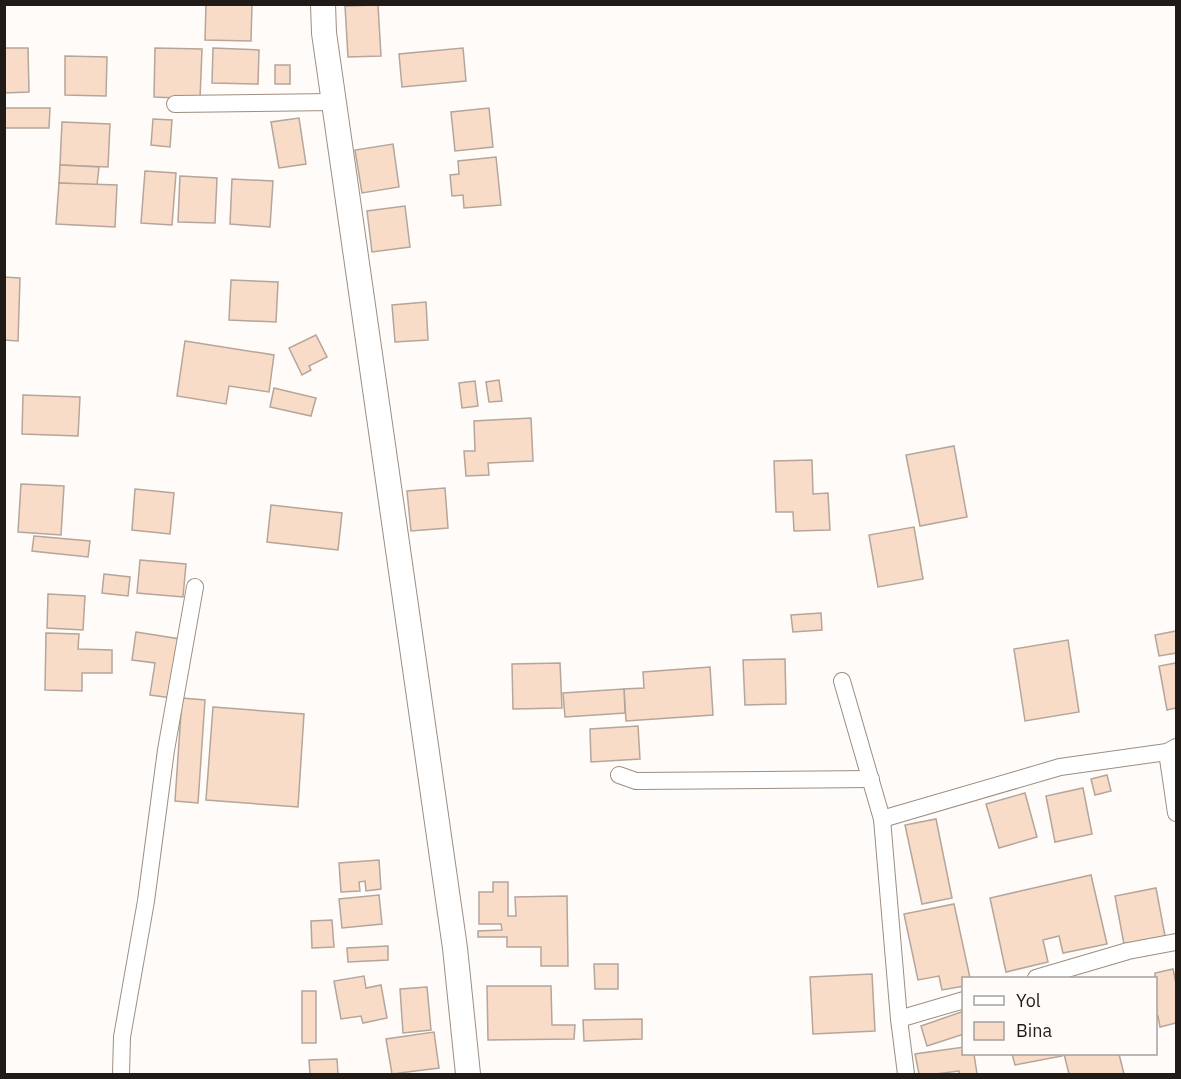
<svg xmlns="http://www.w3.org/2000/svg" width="1181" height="1079" font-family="'IBM Plex Sans',sans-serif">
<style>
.building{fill:#f9dcc8;stroke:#b5a59a;stroke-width:1.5}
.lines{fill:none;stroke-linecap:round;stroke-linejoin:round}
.street-casing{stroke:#9c8e82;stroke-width:18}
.secondary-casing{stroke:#9c8e82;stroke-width:26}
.street{stroke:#fff;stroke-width:16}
.secondary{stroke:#fff;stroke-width:24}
</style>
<rect width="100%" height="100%" fill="#fefbf8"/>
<g class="building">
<polygon points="206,4 252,4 251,41 205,40"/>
<polygon points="378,5 381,56 348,57 345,6"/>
<polygon points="4,48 28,48 29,92 4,93"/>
<polygon points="155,48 202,49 200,99 154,97"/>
<polygon points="213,48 259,50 258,84 212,83"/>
<polygon points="463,48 466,81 402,87 399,54"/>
<polygon points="65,56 107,57 106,96 65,95"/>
<rect x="275" y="65" width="15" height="19"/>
<polygon points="4,108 50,108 49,128 4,128"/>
<polygon points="489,108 493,147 455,151 451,112"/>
<polygon points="299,118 306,164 279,168 271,122"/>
<polygon points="153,119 172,120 170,147 151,145"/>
<polygon points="62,122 110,124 108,167 60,165"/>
<polygon points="393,144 399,187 362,193 355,150"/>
<polygon points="496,157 501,205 464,208 463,195 452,196 450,175 459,174 458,161"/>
<polygon points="60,165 99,167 97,185 59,183"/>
<polygon points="145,171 176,173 172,225 141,223"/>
<polygon points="180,176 217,178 215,223 178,222"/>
<polygon points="232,179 273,181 270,227 230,224"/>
<polygon points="59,183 117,185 115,227 56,224"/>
<polygon points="405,206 410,247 372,252 367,211"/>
<polygon points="4,277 20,278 18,341 4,340"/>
<polygon points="231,280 278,282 276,322 229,320"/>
<polygon points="426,302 428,340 395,342 392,305"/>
<polygon points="316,335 327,357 309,366 311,370 302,375 289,348"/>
<polygon points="185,341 274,355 269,392 229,386 226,404 177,396"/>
<polygon points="499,380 502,401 489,402 486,382"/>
<polygon points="475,381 478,406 462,408 459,383"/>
<polygon points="274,388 316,398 311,416 270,407"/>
<polygon points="23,395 80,397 78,436 22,434"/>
<polygon points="531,418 533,461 488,463 489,475 466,476 464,451 475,451 474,421"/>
<polygon points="954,446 967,517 920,526 906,455"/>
<polygon points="812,460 813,494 828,493 830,530 794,531 793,512 776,512 774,461"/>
<polygon points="21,484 64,486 61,535 18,532"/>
<polygon points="445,488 448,528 411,531 407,491"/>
<polygon points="135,489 174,493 170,534 132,530"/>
<polygon points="271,505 342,513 338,550 267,542"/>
<polygon points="914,527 923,579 878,587 869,535"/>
<polygon points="34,536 90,541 88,557 32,551"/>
<polygon points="140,560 186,564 183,597 137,593"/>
<polygon points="104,574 130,577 128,596 102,593"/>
<polygon points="48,594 85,596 83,630 47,628"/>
<polygon points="821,613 822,630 793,632 791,615"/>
<polygon points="1176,631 1176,653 1159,656 1155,635"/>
<polygon points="136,632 180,639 172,698 150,695 155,663 132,660"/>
<polygon points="46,633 79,634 78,649 112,650 112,673 82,673 82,691 45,690"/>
<polygon points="1068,640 1079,712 1025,721 1014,649"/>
<polygon points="785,659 786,704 745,705 743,660"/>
<polygon points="560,663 562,708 513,709 512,664"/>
<polygon points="1176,663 1176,708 1167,710 1159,666"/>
<polygon points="710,667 713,715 626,721 624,689 644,688 643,672"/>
<polygon points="624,689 625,713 565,717 563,693"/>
<polygon points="182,698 205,700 198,803 175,801"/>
<polygon points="213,707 304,714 298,807 206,800"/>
<polygon points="638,726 640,759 591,762 590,729"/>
<polygon points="1107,775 1111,791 1095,795 1091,779"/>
<polygon points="1083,788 1092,834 1055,842 1046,796"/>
<polygon points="1025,793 1037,837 999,848 986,804"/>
<polygon points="936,819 952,898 922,904 905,825"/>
<polygon points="379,860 381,889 366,891 365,881 359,882 360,891 341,892 339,863"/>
<polygon points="1091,875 1107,944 1063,953 1059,936 1043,940 1048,962 1006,972 990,898"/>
<polygon points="493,882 508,882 508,916 516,916 515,897 567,896 568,966 541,966 541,947 507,947 507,937 478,937 478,931 502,930 501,924 479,924 479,892 493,892"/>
<polygon points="1156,888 1165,936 1124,944 1115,896"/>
<polygon points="379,895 382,924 342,928 339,899"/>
<polygon points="954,904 970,978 964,978 964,986 942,990 939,976 918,980 904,914"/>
<polygon points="332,920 334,947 312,948 311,921"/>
<polygon points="388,946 388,960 348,962 347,948"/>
<polygon points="594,964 618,964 618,989 595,989"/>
<polygon points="1173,969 1176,983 1176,1023 1160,1027 1158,1016 1156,1017 1155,973"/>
<polygon points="872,974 875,1031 813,1034 810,977"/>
<polygon points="364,976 366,988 381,985 387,1018 363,1023 361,1016 341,1019 334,981"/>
<polygon points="487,986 551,986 552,1025 575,1025 574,1039 488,1040"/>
<polygon points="427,987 431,1030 403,1033 400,989"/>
<rect x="302" y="991" width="14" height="52"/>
<polygon points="964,1011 964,1034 927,1046 921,1026"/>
<polygon points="642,1019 642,1039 584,1041 583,1020"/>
<polygon points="434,1032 439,1068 392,1074 386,1039"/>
<polygon points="964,1047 964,1054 974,1054 977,1074 959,1074 959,1071 935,1074 919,1074 915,1054"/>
<polygon points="1012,1054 1061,1054 1062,1056 1015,1065"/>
<polygon points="1064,1054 1119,1054 1124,1074 1069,1074"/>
<polygon points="337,1059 338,1074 310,1074 309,1060"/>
</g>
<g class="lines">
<g class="street-casing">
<g id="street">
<polyline points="175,104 334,102"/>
<polyline points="842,681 882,819 899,1019 906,1074"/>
<polyline points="1167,752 1176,813"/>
<polyline points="619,775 636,781 871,779"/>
<polyline points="882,819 1060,767 1167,752 1176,747"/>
<polyline points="1036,978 1128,951 1176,942"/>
<polyline points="899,1019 964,1000"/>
<polyline points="121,1074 122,1037 146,901 166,750 195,587"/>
</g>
</g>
<g class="secondary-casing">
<polyline id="secondary" points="323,4 324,33 455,948 468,1074"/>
</g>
<use href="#street" class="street"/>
<use href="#secondary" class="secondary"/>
</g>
<rect width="1181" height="1079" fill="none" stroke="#201b16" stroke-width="12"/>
<rect x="962" y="977" width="195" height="78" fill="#fefbf8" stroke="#a5a19e" stroke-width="1.5"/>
<rect x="974" y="996" width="30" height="9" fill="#ffffff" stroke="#a5a19e" stroke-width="1.5"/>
<text x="1016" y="1007" font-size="18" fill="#201b16">Yol</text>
<rect x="974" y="1022" width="30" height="18" fill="#f9dcc8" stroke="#a5a19e" stroke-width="1.5"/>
<text x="1016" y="1037" font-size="18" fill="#201b16">Bina</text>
</svg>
